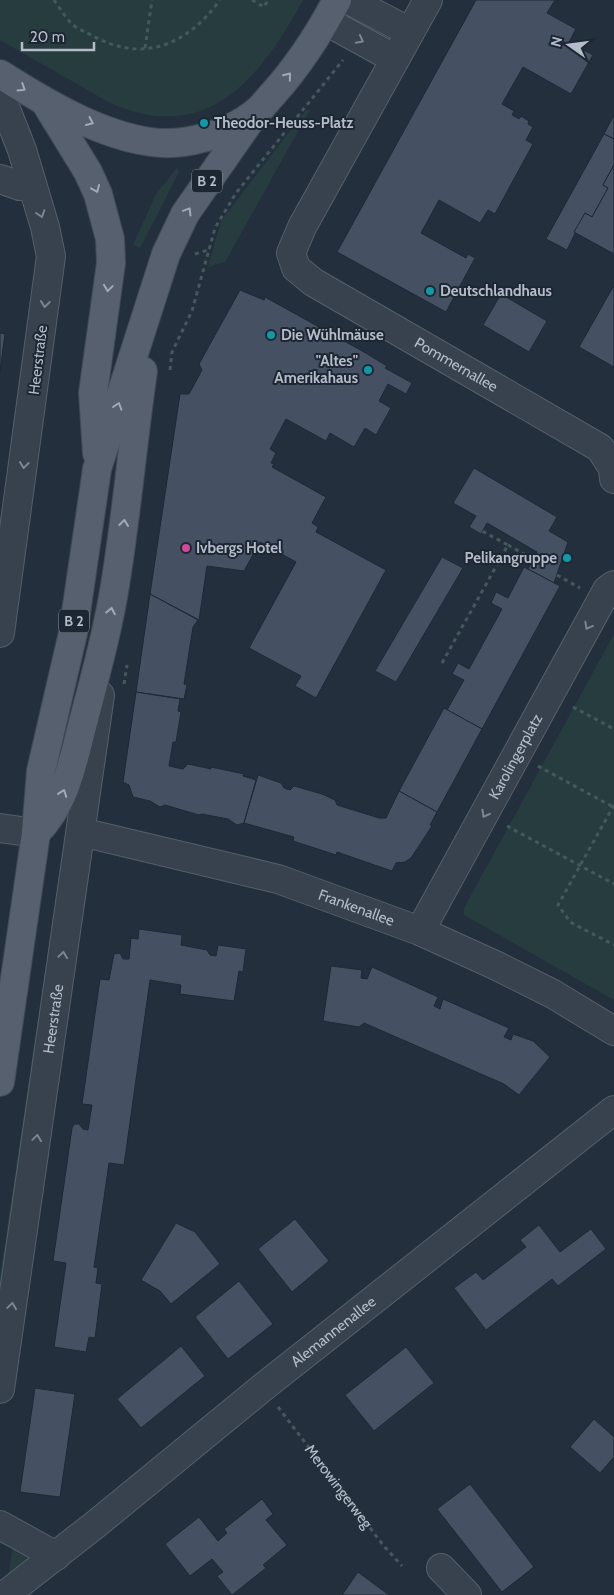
<svg xmlns="http://www.w3.org/2000/svg" width="614" height="1595" font-family="Cabin,sans-serif">
<style>
.green{fill:#263c3f}
.building{fill:#455162;stroke:#1f2835}
.lines{fill:none;stroke-linecap:round;stroke-linejoin:round}
.minor-casing{stroke:#565f6c;stroke-width:30}
.major-casing{stroke:#414a57;stroke-width:30}
.path{stroke:#44595c;stroke-width:3;stroke-dasharray:4 4;stroke-linecap:butt}
.minor{stroke:#38414e;stroke-width:28}
.major{stroke:#56606e;stroke-width:28}
.oneway{stroke:#7c8592}
.oneway2{stroke:#a1aab7}
.culture-dot{fill:#0f9aa8;stroke:#1d2633;stroke-width:2}
.hotel-dot{fill:#d1479c;stroke:#1d2633;stroke-width:2}
.labels{text-anchor:middle;stroke-width:4;stroke-linejoin:round;paint-order:stroke}
.shield{fill:#1d2633;stroke:#878f9c;stroke-width:1}
.shield-label{font-size:14px;font-weight:bold;fill:#b4bcc9}
.poi-label{font-size:15px;font-weight:bold;fill:#b4bcc9;stroke:#1d2633;text-anchor:start}
.street-label{font-size:15px;fill:#b4bcc9;stroke:#1d2633}
</style>
<rect width="100%" height="100%" fill="#242f3e"/>
<g class="green">
<path d="M0,0h303c-43,79 -96,146 -193,103l-110,-63z"/>
<polygon points="306,110 310,110 225,262 208,267 221,221"/>
<polygon points="177,168 179,171 178,174 140,248 133,245 156,194"/>
<polygon points="614,634 614,1000 464,915 464,908"/>
<polygon points="76,775 0,1330 0,1275 61,863"/>
<polygon points="14,1539 32,1559 8,1578"/>
</g>
<g class="building">
<polygon points="476,0 555,0 547,13 576,29 569,42 593,55 571,94 523,67 502,104 514,111 512,115 519,119 521,116 529,121 528,124 533,127 526,140 533,144 495,214 488,210 480,223 439,200 421,233 466,258 468,254 475,258 446,312 337,252"/>
<polygon points="614,115 614,139 604,134"/>
<polygon points="604,134 614,139 614,165 603,185 608,188 592,217 585,213 567,250 546,239"/>
<polygon points="614,165 614,254 574,232 585,213 592,217 608,188 603,185"/>
<polygon points="613,287 614,288 614,367 579,347"/>
<polygon points="240,290 264,300 265,297 364,352 387,366 385,368 412,383 406,394 388,384 379,401 391,408 376,435 365,428 354,447 330,433 326,441 286,419 270,449 276,453 271,463 274,464 272,467 326,497 312,523 318,527 316,532 386,570 316,698 295,686 301,676 249,648 296,562 260,542 244,571 207,566 199,620 150,594 180,394 189,394 202,370 199,364"/>
<polygon points="501,294 547,321 529,352 483,325"/>
<polygon points="0,333 5,334 0,371"/>
<polygon points="474,468 557,517 549,531 568,542 554,583 528,569 537,552 487,523 481,534 469,527 476,516 453,503"/>
<polygon points="442,557 463,568 396,682 375,671"/>
<polygon points="524,567 560,586 482,729 447,710 464,680 452,674 458,663 469,669 502,609 491,603 496,592 508,598"/>
<polygon points="150,594 198,620 193,627 184,684 187,685 184,699 136,692"/>
<polygon points="136,692 180,699 178,711 181,712 176,742 173,742 169,766 183,769 188,764 211,769 211,767 244,774 243,776 256,780 244,823 237,825 228,819 202,814 199,815 165,805 160,807 150,801 133,797 129,785 123,782"/>
<polygon points="444,708 482,729 437,812 399,791"/>
<polygon points="258,775 281,783 284,788 290,790 294,786 322,794 335,800 337,805 379,818 386,818 399,791 437,812 430,825 432,826 411,858 405,862 396,863 392,871 337,852 336,855 293,841 294,837 244,823"/>
<polygon points="139,929 182,935 181,945 207,950 210,955 216,956 218,945 246,949 243,972 239,971 234,1001 180,994 181,985 150,980 124,1165 109,1163 94,1267 98,1268 96,1283 102,1284 95,1338 89,1337 86,1352 54,1347 66,1263 53,1261 72,1128 74,1124 79,1124 83,1129 88,1130 92,1105 82,1104 100,979 109,980 114,954 120,953 123,959 129,959 131,938 138,939"/>
<polygon points="331,966 362,970 361,978 367,979 372,967 438,997 434,1006 440,1009 443,999 509,1028 504,1037 511,1040 513,1034 533,1041 550,1057 519,1095 504,1084 364,1023 359,1027 323,1021"/>
<polygon points="295,1219 329,1261 292,1292 258,1249"/>
<polygon points="176,1223 195,1232 220,1264 171,1304 160,1291 141,1280"/>
<polygon points="539,1225 560,1252 591,1229 606,1249 558,1286 552,1279 486,1330 454,1288 476,1272 483,1280 526,1247 520,1240"/>
<polygon points="239,1281 273,1324 228,1359 195,1317"/>
<polygon points="181,1346 205,1376 141,1428 117,1399"/>
<polygon points="406,1347 434,1383 374,1431 345,1395"/>
<polygon points="35,1388 75,1394 60,1497 20,1492"/>
<polygon points="594,1419 614,1437 614,1457 600,1473 570,1447"/>
<polygon points="470,1484 534,1567 502,1592 437,1509"/>
<polygon points="262,1499 273,1514 266,1520 287,1545 263,1565 266,1568 232,1595 217,1576 223,1572 212,1559 190,1576 165,1544 199,1517 218,1541 227,1533 224,1529"/>
<polygon points="358,1572 389,1595 342,1595"/>
</g>
<g class="lines">
<g class="minor-casing">
<g id="minor">
<polyline points="349,0 410,32"/>
<path id="s2" d="M428,0l-126,227 -11,26 5,15 17,14 287,166 13,20 1,11"/>
<polyline points="326,21 395,59"/>
<polyline points="0,94 22,150 45,227 51,256 0,633"/>
<polyline points="0,179 20,186 30,182"/>
<polyline points="0,828 36,833"/>
<path id="s3" d="M81,832l197,47 142,52 77,35 56,28 61,37"/>
<path id="s4" d="M420,931l187,-341 7,-5"/>
<path id="s5" d="M0,1389l100,-694"/>
<polyline points="0,1525 56,1556"/>
<polyline points="441,1568 467,1595"/>
<path id="s6" d="M5,1595l91,-71 166,-136 352,-278"/>
</g>
</g>
<g class="major-casing">
<g id="major">
<path d="M0,74c44,28 99,61 151,68 34,5 77,-8 104,-29 7,-5 12,-13 18,-19 26,-29 46,-60 64,-94"/>
<polyline points="45,102 88,172 98,194 110,239 111,263 93,393 97,453"/>
<path d="M36,833c31,-31 37,-73 48,-114 12,-46 25,-93 32,-140 11,-69 17,-139 27,-208"/>
<polyline points="0,1082 36,833 41,771 73,633 97,469 166,254 185,214 256,112"/>
</g>
</g>
<g class="path">
<path d="M54,0c5,7 10,15 16,22 5,6 16,10 23,14 51,28 95,8 127,-36"/>
<polyline points="252,0 264,7 268,0"/>
<polyline points="145,48 152,0"/>
<polyline points="195,254 208,250"/>
<polyline points="170,370 172,352 192,311 215,228 236,193 343,60"/>
<polyline points="508,545 533,559"/>
<polyline points="557,575 580,588"/>
<polyline points="442,663 508,545 482,531"/>
<polyline points="124,684 127,665"/>
<polyline points="573,707 614,729"/>
<polyline points="538,766 613,807"/>
<polyline points="614,805 558,905 570,922 614,945"/>
<polyline points="507,826 614,884"/>
<path id="s1" d="M278,1407l105,138 19,21"/>
</g>
<use href="#minor" class="minor"/>
<use href="#major" class="major"/>
</g>
<defs><path id="oneway-chevron" d="M-2-3.5L2.5 0L-2 3.5" fill="none" stroke-width="1.6" stroke-linecap="round" stroke-linejoin="round" transform="scale(1.25)"/></defs>
<g class="oneway">
<use href="#oneway-chevron" transform="translate(360 40) rotate(28)"/>
<use href="#oneway-chevron" transform="translate(41 214) rotate(72)"/>
<use href="#oneway-chevron" transform="translate(45 304) rotate(97)"/>
<use href="#oneway-chevron" transform="translate(24 465) rotate(97)"/>
<use href="#oneway-chevron" transform="translate(588 626) rotate(119)"/>
<use href="#oneway-chevron" transform="translate(485 814) rotate(119)"/>
<use href="#oneway-chevron" transform="translate(63 955) rotate(-82)"/>
<use href="#oneway-chevron" transform="translate(37 1138) rotate(-82)"/>
<use href="#oneway-chevron" transform="translate(12 1306) rotate(-82)"/>
</g>
<g class="oneway2">
<use href="#oneway-chevron" transform="translate(288 76) rotate(-51)"/>
<use href="#oneway-chevron" transform="translate(22 88) rotate(32)"/>
<use href="#oneway-chevron" transform="translate(90 122) rotate(24)"/>
<use href="#oneway-chevron" transform="translate(96 189) rotate(67)"/>
<use href="#oneway-chevron" transform="translate(188 211) rotate(-59)"/>
<use href="#oneway-chevron" transform="translate(108 288) rotate(98)"/>
<use href="#oneway-chevron" transform="translate(118 406) rotate(-72)"/>
<use href="#oneway-chevron" transform="translate(124 523) rotate(-83)"/>
<use href="#oneway-chevron" transform="translate(111 611) rotate(-79)"/>
<use href="#oneway-chevron" transform="translate(63 793) rotate(-70)"/>
</g>
<g class="culture-dot">
<circle cx="204" cy="123" r="5"/>
<circle cx="430" cy="291" r="5"/>
<circle cx="271" cy="335" r="5"/>
<circle cx="368" cy="370" r="5"/>
<circle cx="567" cy="558" r="5"/>
</g>
<circle class="hotel-dot" cx="186" cy="548" r="5"/>
<g class="labels">
<g class="shield">
<rect x="192" y="169.5" width="30" height="23" rx="4"/>
<rect x="59" y="609.5" width="30" height="23" rx="4"/>
</g>
<g class="shield-label">
<text x="207" y="186">B 2</text>
<text x="74" y="626">B 2</text>
</g>
<g class="poi-label">
<text x="214" y="128">Theodor-Heuss-Platz</text>
<text x="440" y="296">Deutschlandhaus</text>
<text x="281" y="340">Die Wühlmäuse</text>
<text x="358" y="366" text-anchor="end">"Altes"<tspan x="358" dy="17">Amerikahaus</tspan></text>
<text x="196" y="553">Ivbergs Hotel</text>
<text x="557" y="563" text-anchor="end">Pelikangruppe</text>
</g>
<g class="street-label">
<text transform="translate(38 360) rotate(-83)" y="5">Heerstraße</text>
<text dy="5" stroke="none"><textPath href="#s2" startOffset="491">Pommernallee</textPath></text>
<text dy="5" stroke="none"><textPath href="#s4" startOffset="199">Karolingerplatz</textPath></text>
<text dy="5" stroke="none"><textPath href="#s3" startOffset="286">Frankenallee</textPath></text>
<text dy="5" stroke="none"><textPath href="#s5" startOffset="374">Heerstraße</textPath></text>
<text dy="5" stroke="none"><textPath href="#s6" startOffset="421">Alemannenallee</textPath></text>
<text dy="5" stroke="none"><textPath href="#s1" startOffset="100">Merowingerweg</textPath></text>
</g>
</g>
<g transform="translate(569 45) rotate(284)" stroke="#1d2633" stroke-width="4" paint-order="stroke">
<path d="M0-4L9 19L0 12L-9 19Z" fill="#b4bcc9"/>
<text y="-8" font-size="14" font-weight="bold" text-anchor="middle" fill="#b4bcc9">N</text>
</g>
<path d="M22 42v8h72v-8" fill="none" stroke="#b4bcc9" stroke-width="2.5"/>
<text x="30" y="42" font-size="15" fill="#b4bcc9" stroke="#1d2633" stroke-width="4" paint-order="stroke">20 m</text>
</svg>
